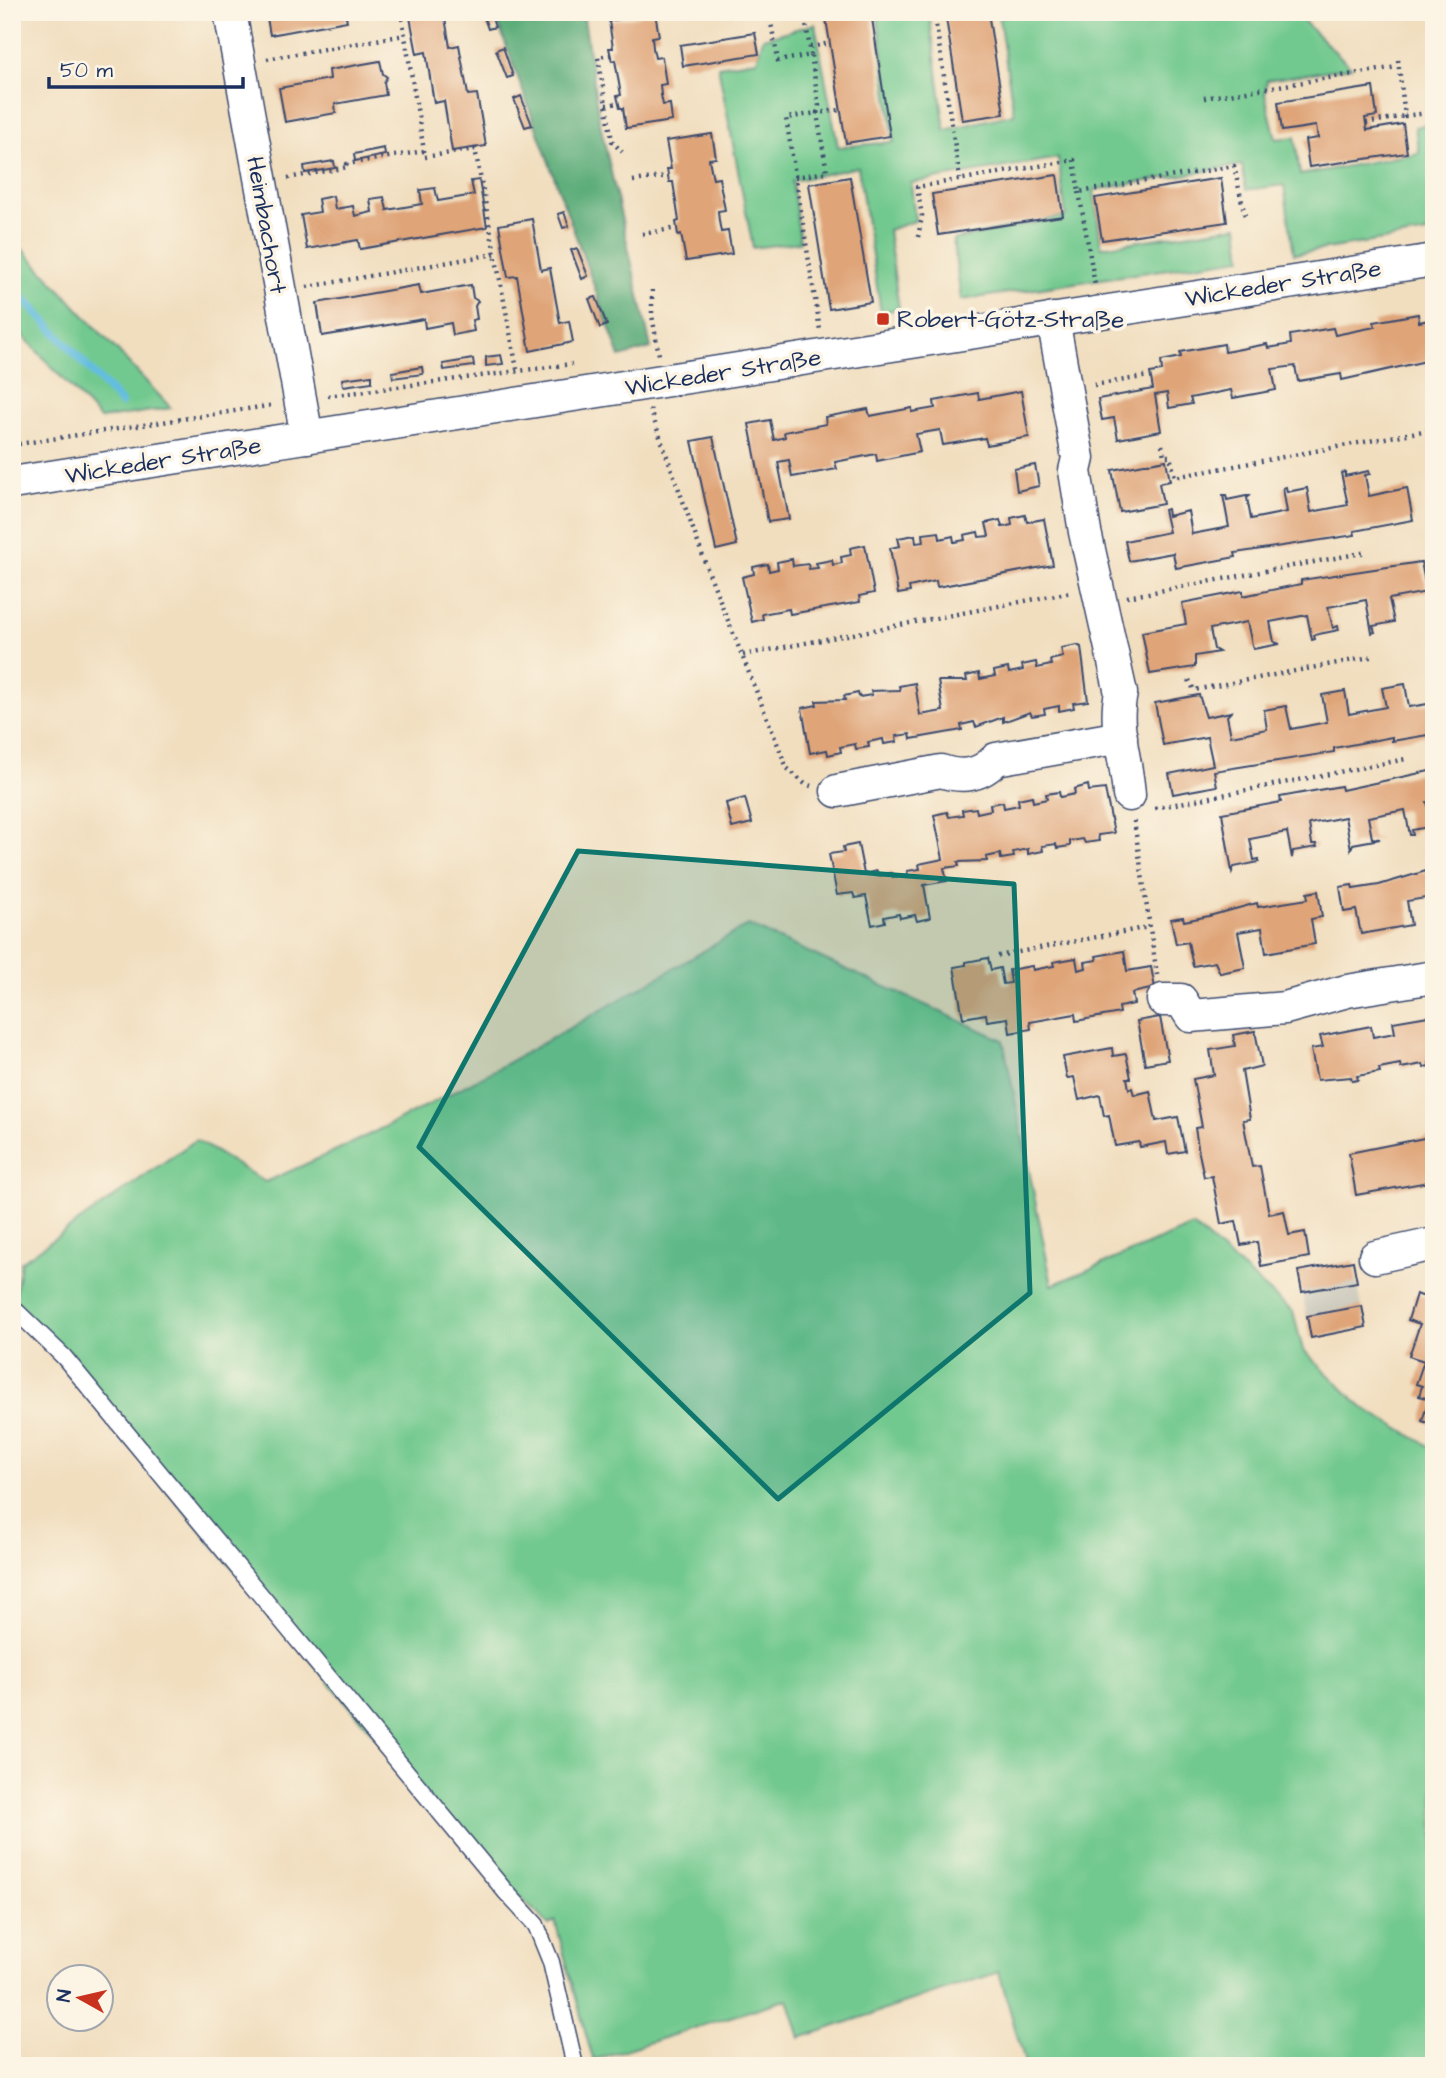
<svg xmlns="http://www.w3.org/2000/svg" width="1446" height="2078" font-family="'Architects Daughter',sans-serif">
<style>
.industrial{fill:#c6c5b8}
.green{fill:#72c98f;stroke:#467c76;stroke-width:2}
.forest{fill:#5dad7a;stroke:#3c6e6c;stroke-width:2}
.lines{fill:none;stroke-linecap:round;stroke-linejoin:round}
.stream{stroke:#64bde1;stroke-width:8}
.building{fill:#dfa478}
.service-casing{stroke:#3b496d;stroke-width:19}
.minor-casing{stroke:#3b496d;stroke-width:35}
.path{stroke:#3b496d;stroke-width:4.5;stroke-dasharray:2 5;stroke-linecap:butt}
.service{stroke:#fff;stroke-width:16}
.minor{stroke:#fff;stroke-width:32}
.marked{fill:#0f766e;fill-opacity:0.2;stroke:#0f766e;stroke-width:5;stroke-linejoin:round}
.poi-dot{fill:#c8321e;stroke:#fcf5e5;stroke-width:2.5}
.labels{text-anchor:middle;stroke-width:7;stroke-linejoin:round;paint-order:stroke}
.street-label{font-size:24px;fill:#1b2f5e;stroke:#fcf5e5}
.poi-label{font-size:24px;fill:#1b2f5e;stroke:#fcf5e5;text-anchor:start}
</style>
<rect width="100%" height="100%" fill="#fcf5e5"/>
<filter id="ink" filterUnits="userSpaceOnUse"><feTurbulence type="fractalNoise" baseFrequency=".0143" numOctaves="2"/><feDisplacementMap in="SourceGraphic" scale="14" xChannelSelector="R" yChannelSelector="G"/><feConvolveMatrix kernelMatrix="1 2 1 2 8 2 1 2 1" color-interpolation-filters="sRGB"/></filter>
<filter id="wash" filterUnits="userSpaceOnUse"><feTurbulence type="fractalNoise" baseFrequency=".00686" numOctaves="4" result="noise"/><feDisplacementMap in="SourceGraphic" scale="28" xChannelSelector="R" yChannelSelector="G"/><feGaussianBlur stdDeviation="1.57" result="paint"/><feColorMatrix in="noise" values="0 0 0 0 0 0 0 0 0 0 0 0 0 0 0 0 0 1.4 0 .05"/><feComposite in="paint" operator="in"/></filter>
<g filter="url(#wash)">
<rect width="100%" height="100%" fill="#f1debf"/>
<polygon class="industrial" points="1353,1261 1366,1327 1311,1338 1298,1271"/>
<g class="green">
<polygon points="877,12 929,12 945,130 1014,114 998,12 1142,12 1144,19 1178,12 1294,12 1351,67 1267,80 1265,94 1276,139 1295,137 1300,175 1419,153 1415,127 1434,123 1434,232 1294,254 1284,185 1246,190 1242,165 1094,190 1101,247 1238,226 1242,258 961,300 953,240 1066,216 1058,158 911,183 915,221 888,230 899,309 881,312 858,167 792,181 800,242 753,248 718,66 757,60 763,38 815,24 838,147 894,142"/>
<polygon points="12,238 171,408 100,419 12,324"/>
<path d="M748,925l255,115 49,245 141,-59 100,86 10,38 59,57 72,42v617h-408l-27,-94 -199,66 -12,-39 -195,61 -38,-139 -6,4 -78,-75 -458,-542 8,-46 175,-122 69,42c168,-71 325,-165 483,-257z"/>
</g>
<polygon class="forest" points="494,12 583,12 599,119 651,348 620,357"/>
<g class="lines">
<polyline class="stream" points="12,286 121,403"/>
</g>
<g id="blocks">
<g class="building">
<polygon points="266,12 345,12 347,21 270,35"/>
<polygon points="409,12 444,12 450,47 459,45 468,95 477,94 486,146 452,151 444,101 434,103 426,52 417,54"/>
<polygon points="482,12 490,12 495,27 488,29"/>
<polygon points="829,12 871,12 890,136 846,143 825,13"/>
<polygon points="945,12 988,12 1004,114 962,120"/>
<polygon points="655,13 659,36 652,37 653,48 655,58 662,57 666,84 660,85 661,95 663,105 670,104 672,121 626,128 623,108 620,108 617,96 621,95 615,60 612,61 609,48 613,48 609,21"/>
<polygon points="755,33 759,54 683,66 680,45"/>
<polygon points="503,47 513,76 507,78 496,50"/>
<polygon points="380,61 383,74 387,77 384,82 386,95 335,104 336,113 285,122 279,88 330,79 329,70"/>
<polygon points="1373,87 1377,116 1365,118 1367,130 1403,124 1407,153 1309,167 1305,140 1318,138 1316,126 1282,131 1278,102"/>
<polygon points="521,96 532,125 525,127 514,99"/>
<polygon points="712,134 716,158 709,159 713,179 719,178 725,210 718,211 719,221 721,232 728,231 732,254 686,261 681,234 678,235 677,228 676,222 679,221 673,182 669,182 667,169 671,169 666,141"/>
<polygon points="384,148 385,155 355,161 354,154"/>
<polygon points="334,161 335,168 305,173 304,166"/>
<polygon points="1057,175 1063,216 938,235 932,194"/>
<polygon points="850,177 871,302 829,309 809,184"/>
<polygon points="1221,178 1227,222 1102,240 1095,198"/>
<polygon points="479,180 487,227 360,249 358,240 307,249 301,215 320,212 318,199 333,196 335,209 353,206 355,216 372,212 370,199 384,197 387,210 422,204 420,190 435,188 438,201 474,195 471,181"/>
<polygon points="564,212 569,226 563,228 558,214"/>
<polygon points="532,219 541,270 550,268 560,323 569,321 573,342 530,351 517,276 508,277 499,225"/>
<polygon points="577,248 588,276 582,279 571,250"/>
<polygon points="419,285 421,294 471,285 473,298 478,301 475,306 477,319 472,320 474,331 453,335 451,323 425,328 424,319 322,336 317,303"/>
<polygon points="596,297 607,325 600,328 589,299"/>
<polygon points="1418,314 1419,322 1434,319 1434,366 1427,367 1426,361 1342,380 1341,374 1298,381 1295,366 1272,369 1276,390 1233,398 1231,390 1190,398 1192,404 1169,408 1167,393 1155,395 1161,431 1118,439 1114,418 1102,420 1098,399 1153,389 1150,373 1162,371 1161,361 1181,357 1180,352 1224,344 1225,352 1267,344 1268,348 1280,346 1291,344 1290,335 1333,328 1335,335 1375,327 1374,322"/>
<polygon points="501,355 503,364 486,366 486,357"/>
<polygon points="473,359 474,366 444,370 443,364"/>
<polygon points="422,367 423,374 393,378 392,372"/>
<polygon points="372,375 372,382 343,386 342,379"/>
<polygon points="1021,391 1029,437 987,445 985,438 943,445 940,430 916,434 920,452 877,461 876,454 835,462 837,469 792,477 789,460 778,462 789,519 768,522 749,424 770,420 774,440 785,437 784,432 826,424 825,417 868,409 870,416 912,408 912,412 935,408 934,401 978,393 979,399"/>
<polygon points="713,437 737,545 716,550 692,441"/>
<polygon points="1166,460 1170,481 1159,483 1163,504 1120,512 1112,470"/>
<polygon points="1035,465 1039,486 1017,491 1014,469"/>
<polygon points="1369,471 1370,474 1365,475 1369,496 1407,488 1413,520 1354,531 1355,535 1235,553 1236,557 1176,568 1173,553 1129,561 1125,541 1169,532 1164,510 1167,509 1168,516 1188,511 1192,534 1229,527 1223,495 1226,495 1227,500 1251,495 1247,498 1251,519 1287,512 1283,488 1286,487 1287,492 1307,488 1311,512 1348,505 1341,473 1345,472 1345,476"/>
<polygon points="1025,515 1027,522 1044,519 1053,565 937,587 936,581 909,587 910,592 898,594 890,548 900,546 898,538 915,535 916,543 924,542 923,534 939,532 940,539 953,536 954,542 965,540 964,535 978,532 979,537 989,536 986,523 1000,520 1002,527 1012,525 1011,518"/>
<polygon points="865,545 874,593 859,596 860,602 790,614 789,609 762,614 763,619 752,622 742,577 754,574 753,567 768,564 769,571 778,569 777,562 792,559 793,566 808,564 809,569 818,568 816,563 832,560 833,565 842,563 841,557 851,555 850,548"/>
<polygon points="1421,562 1427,592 1389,599 1394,622 1373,626 1375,632 1372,633 1366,600 1328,607 1333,628 1338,626 1339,630 1314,635 1315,639 1312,640 1307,615 1270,622 1274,642 1280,644 1253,649 1247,622 1210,629 1214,649 1219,652 1195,656 1195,667 1150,674 1142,632 1186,624 1182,603 1243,591 1243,596 1301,584 1301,580"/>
<polygon points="1077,645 1081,647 1088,701 1073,703 1074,708 1059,711 1059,706 1044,709 1045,714 1032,716 1030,712 1003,722 1003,717 976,727 974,722 961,725 962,730 911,739 910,734 896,736 897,742 884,744 883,739 868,742 869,747 856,749 855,744 840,747 841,752 828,755 827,750 810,753 802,708 817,705 816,701 845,700 844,696 858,693 859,697 872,695 871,691 900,690 899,686 915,683 920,715 943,711 938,681 967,681 966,676 979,673 980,679 995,676 994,671 1008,668 1009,673 1023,670 1022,665 1036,662 1037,668 1051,665 1050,660 1063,657 1061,648"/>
<polygon points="1405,684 1409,707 1434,703 1434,734 1392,741 1392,737 1334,748 1334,752 1214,771 1217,786 1173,794 1169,774 1213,765 1207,737 1163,745 1155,703 1199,695 1206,717 1231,712 1227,716 1231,736 1267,729 1264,710 1286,706 1291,729 1327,722 1322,695 1345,691 1349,714 1386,707 1382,688"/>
<polygon points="1434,770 1434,801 1427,802 1434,826 1412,830 1413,835 1410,835 1405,810 1368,817 1372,838 1380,839 1353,844 1351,849 1345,817 1309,824 1312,844 1316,844 1317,847 1293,851 1292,858 1287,832 1250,839 1254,860 1259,859 1259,862 1234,867 1232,872 1222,813 1281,802 1280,797 1341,786 1342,790"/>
<polygon points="1088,785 1089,791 1105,789 1114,833 1098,835 1099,841 1085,843 1083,839 1070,841 1070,846 1057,848 1056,844 1042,846 1043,851 1028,854 1028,849 1013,852 1014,857 1001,859 1000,854 986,857 987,861 958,862 959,866 944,868 947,881 924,885 930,918 917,921 915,915 900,918 899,914 884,917 885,922 872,925 866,896 855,898 853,893 837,895 829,854 844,852 843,847 858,844 864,874 877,871 877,876 892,873 893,877 908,875 907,871 920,869 919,864 943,859 934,815 947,812 949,817 963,815 962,810 976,808 977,813 991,810 990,804 1003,802 1004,808 1019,805 1018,799 1032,796 1033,802 1047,799 1046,794 1059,792 1060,797 1075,794 1074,789"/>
<polygon points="745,798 752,823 732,828 726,803"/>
<polygon points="1426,871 1427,875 1434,874 1434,904 1431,897 1407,901 1411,925 1361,934 1356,910 1344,912 1340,887 1352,885 1353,889 1379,885"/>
<polygon points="1318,891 1322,917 1311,919 1315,944 1266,953 1262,928 1238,932 1245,968 1220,973 1215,962 1193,966 1188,942 1176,944 1171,919 1183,917 1184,921 1209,916 1257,903 1258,907 1308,899 1307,893"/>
<polygon points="1124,951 1127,971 1151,967 1155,988 1132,993 1134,1004 1119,1007 1120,1013 1076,1021 1075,1014 1030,1022 1031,1029 1010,1033 1008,1018 987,1021 986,1014 963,1018 954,967 966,965 966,962 988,958 991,970 1000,968 1003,984 1011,983 1009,970 1032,966 1033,970 1043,968 1054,966 1053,962 1076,958 1078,970 1086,968 1085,962 1097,960 1096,956"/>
<polygon points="1434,1015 1434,1062 1429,1063 1430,1066 1424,1067 1423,1064 1401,1068 1400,1064 1379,1068 1380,1072 1357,1076 1358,1080 1352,1081 1351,1077 1317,1080 1311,1049 1323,1047 1320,1036 1371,1026 1373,1037 1395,1033 1393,1022"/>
<polygon points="1160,1017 1168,1060 1145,1064 1137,1021"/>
<polygon points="1255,1031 1262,1066 1242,1071 1250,1119 1243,1120 1252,1167 1260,1166 1269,1214 1284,1211 1289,1235 1305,1232 1309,1257 1261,1266 1257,1242 1241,1245 1236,1221 1221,1224 1212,1176 1204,1177 1199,1153 1195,1128 1202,1127 1193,1079 1214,1075 1210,1050 1235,1046 1233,1035"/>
<polygon points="1112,1048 1113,1056 1126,1054 1131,1078 1127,1078 1129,1089 1132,1088 1134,1095 1150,1091 1156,1121 1178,1117 1185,1151 1168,1154 1166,1142 1140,1147 1139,1142 1115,1146 1109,1115 1104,1116 1100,1095 1079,1100 1074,1077 1067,1078 1063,1057"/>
<polygon points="1434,1136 1434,1181 1356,1195 1349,1153"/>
<polygon points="1353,1261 1357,1282 1302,1292 1298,1271"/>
<polygon points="1416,1294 1434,1300 1434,1425 1422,1421 1429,1399 1419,1396 1422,1386 1416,1384 1424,1361 1409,1356 1420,1324 1408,1320"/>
<polygon points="1362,1306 1366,1327 1311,1338 1307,1316"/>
</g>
</g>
</g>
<g filter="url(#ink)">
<use href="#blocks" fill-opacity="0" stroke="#3b496d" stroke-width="2"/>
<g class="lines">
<g class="service-casing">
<polyline id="service" points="12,1307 64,1357 505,1891 536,1925 551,1962 575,2066"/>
</g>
<g class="minor-casing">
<g id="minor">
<polyline points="230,12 307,437"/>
<path d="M1053,319l25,139 -3,13 10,61 36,161c-8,33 6,68 8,102"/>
<polyline points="12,483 1434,260"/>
<path d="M837,791l104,-20c21,7 39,5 55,-12l125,-22"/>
<polyline points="1163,1000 1181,1000 1191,1016 1285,1008 1347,991 1434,977"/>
<polyline points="1375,1257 1434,1244"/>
</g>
</g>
<g class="path">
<polyline points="401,12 425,157 475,149 517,369"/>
<polyline points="769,12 778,61 811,55 819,106 817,113 786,118 820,330"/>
<polyline points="804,12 811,55"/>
<polyline points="934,12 960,179"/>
<polyline points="810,47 830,43"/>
<polyline points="611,55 598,57 612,141 622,152"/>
<polyline points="267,59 405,35"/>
<polyline points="1398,60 1405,116 1434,112"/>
<polyline points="1204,98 1397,67"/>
<polyline points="606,105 619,103"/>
<polyline points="1366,123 1405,116"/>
<polyline points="795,177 827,172 817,113 840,110"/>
<polyline points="288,178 348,167 347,164 424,151"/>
<polyline points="633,181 668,176"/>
<polyline points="1079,192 1095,285"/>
<polyline points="642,234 677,228"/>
<polyline points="918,237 922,216 917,187 1074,160 1079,192 1234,166 1245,216"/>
<polyline points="307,287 495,254"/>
<polyline points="652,290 652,315 659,355"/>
<polyline points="1094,385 1149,376"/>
<polyline points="328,396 572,364"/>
<polyline points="650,409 707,568 787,768 805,784 811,786"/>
<polyline points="12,445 274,405"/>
<polyline points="1162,445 1164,456 1170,456 1175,477 1434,429"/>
<polyline points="1127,597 1367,552"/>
<polyline points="743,655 1072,592"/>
<polyline points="1189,680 1194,690 1375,656"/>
<polyline points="1155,808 1406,759"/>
<polyline points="1134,821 1157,975"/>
<polyline points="998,956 1149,927"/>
</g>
<use href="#service" class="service"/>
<use href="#minor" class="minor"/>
</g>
</g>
<path class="marked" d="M578,851l436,33 16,409 -252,206 -359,-352z"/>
<rect class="poi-dot" x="876" y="312" width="14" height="14" rx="3.5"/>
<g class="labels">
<g class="street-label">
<text transform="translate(267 225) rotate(80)" y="8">Heimbachort</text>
<text transform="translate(1283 283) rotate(-9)" y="8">Wickeder Straße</text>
<text transform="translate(723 372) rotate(-9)" y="8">Wickeder Straße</text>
<text transform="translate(163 460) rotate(-9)" y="8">Wickeder Straße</text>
</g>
<g class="poi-label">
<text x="897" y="327">Robert-Götz-Straße</text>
</g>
</g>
<rect width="1446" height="2078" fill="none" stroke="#fcf5e5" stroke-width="42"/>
<g transform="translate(80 1998) rotate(278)"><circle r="33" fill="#fcf5e5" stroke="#a2a6af" stroke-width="2"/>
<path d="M0-5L12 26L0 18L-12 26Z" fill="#c8321e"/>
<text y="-10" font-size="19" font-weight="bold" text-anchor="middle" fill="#1b2f5e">N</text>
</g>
<path d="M49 77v10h194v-10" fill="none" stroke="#1b2f5e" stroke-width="3.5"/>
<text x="60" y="77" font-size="21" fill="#1b2f5e" stroke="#fcf5e5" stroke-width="5" paint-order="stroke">50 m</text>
</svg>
